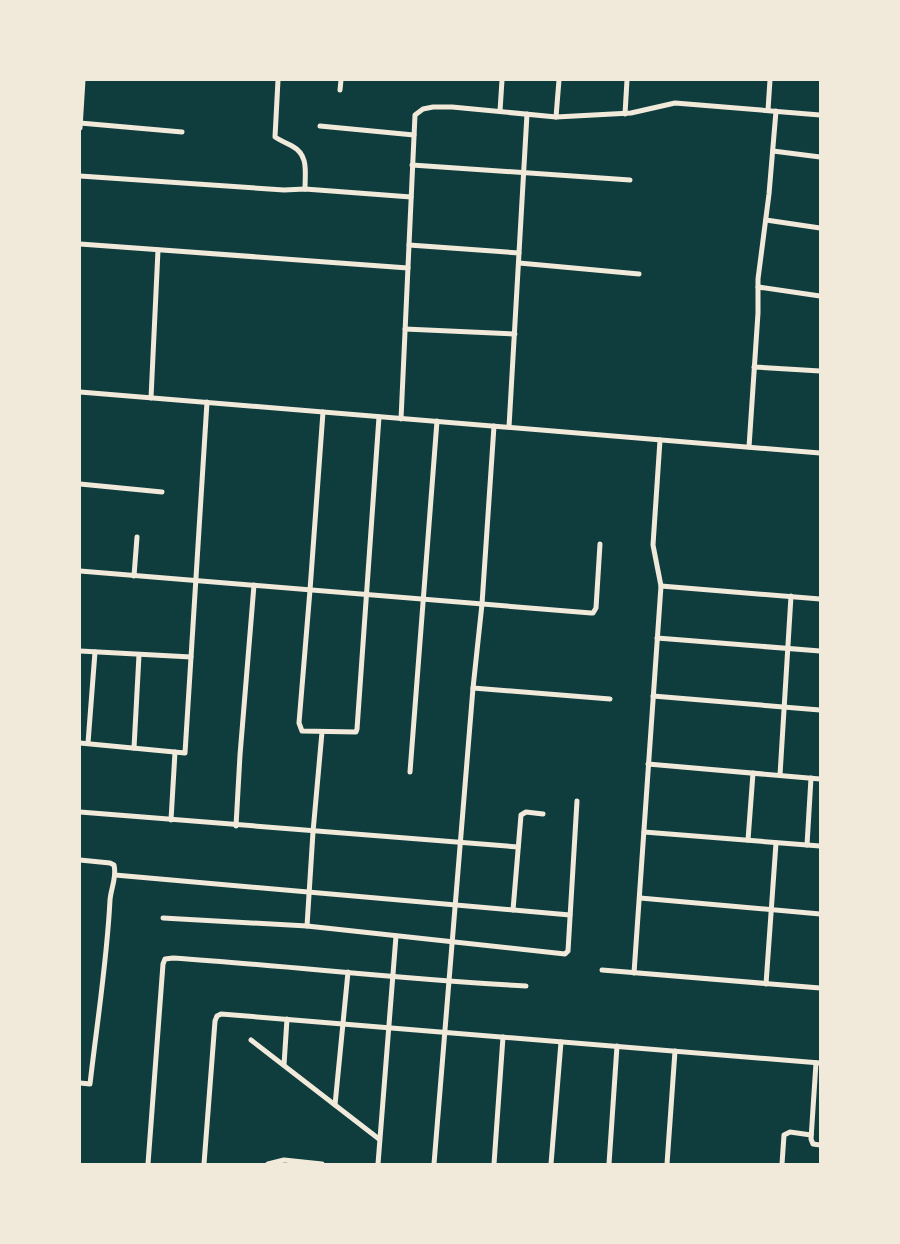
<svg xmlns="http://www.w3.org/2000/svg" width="900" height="1244" font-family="'PT Serif',serif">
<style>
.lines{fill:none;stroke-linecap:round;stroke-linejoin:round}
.minor{stroke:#f1e9da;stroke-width:5}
</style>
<rect width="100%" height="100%" fill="#0f3d3e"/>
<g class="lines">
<g class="minor">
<path d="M278,80l-3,57c6,4 11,6 17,9 17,9 13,26 13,43"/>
<polyline points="340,90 341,80"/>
<polyline points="768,110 770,80"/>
<polyline points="500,111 502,80"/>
<polyline points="625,114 627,80"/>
<polyline points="556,117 559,80"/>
<polyline points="80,123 182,132"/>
<polyline points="320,126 414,135"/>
<polyline points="80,128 83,80"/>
<polyline points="773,151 820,157"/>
<polyline points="412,165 630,180"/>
<polyline points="80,176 284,190 305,189 411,197"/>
<polyline points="766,220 820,228"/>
<polyline points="80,244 408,268"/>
<polyline points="409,245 519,253"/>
<polyline points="519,263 639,274"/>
<polyline points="758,287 820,296"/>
<polyline points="405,329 515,334"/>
<polyline points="754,367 820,371"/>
<polyline points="80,392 820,453"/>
<polyline points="151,398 158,250"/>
<polyline points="323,412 310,590 299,723 302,731 356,732 357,729 379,417"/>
<polyline points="401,419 415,115 423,109 433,107 452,107 556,117 631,113 675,103 820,115"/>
<polyline points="509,427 527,114"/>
<polyline points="749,447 758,313 758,279 769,194 776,111"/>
<polyline points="80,484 162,492"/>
<polyline points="80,571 591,613 593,613 596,608 600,544"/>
<polyline points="134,576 137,537"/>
<polyline points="661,586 820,599"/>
<polyline points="657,638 820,651"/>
<polyline points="80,651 191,657"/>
<polyline points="473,688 610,699"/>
<polyline points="653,696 820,710"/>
<polyline points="80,743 185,753 207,402"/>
<polyline points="88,743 95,652"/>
<polyline points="134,748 139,655"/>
<polyline points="648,764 820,779"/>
<polyline points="410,772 437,421"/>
<polyline points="780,775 791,596"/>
<polyline points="80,812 518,847"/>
<polyline points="171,820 175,752"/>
<polyline points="236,826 240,755 254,585"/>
<polyline points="644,832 820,846"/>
<polyline points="748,840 753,773"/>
<polyline points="807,845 811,778"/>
<path d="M80,860l30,3 4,2c3,12 -3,23 -4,35 -3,61 -13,123 -20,184l-10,-1"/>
<polyline points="115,875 570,915"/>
<polyline points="640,898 820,914"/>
<polyline points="513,910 521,815 526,812 543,814"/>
<polyline points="163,918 307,926 565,954 568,951 577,801"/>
<polyline points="307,926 313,832 322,732"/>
<polyline points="602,970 820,988"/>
<polyline points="634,973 661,586 653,545 660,440"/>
<polyline points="766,984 776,843"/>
<polyline points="251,1040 379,1139"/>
<polyline points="816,1063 811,1139 813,1144 820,1145"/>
<polyline points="284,1065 287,1019"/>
<polyline points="335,1105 348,972"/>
<path d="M148,1164l15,-200 2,-5 8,-1c118,8 235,22 353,28"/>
<polyline points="204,1164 215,1021 217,1016 221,1014 820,1063"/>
<polyline points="268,1164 284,1160 322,1164"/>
<polyline points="378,1164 396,936"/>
<polyline points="434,1164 473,688 482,604 494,426"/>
<polyline points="494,1164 503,1037"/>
<polyline points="551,1164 561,1042"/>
<polyline points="609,1164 617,1046"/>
<polyline points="667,1164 675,1051"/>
<polyline points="782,1164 784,1135 790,1132 811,1135"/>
</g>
</g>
<rect width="900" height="1244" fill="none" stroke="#f1e9da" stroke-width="162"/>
</svg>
